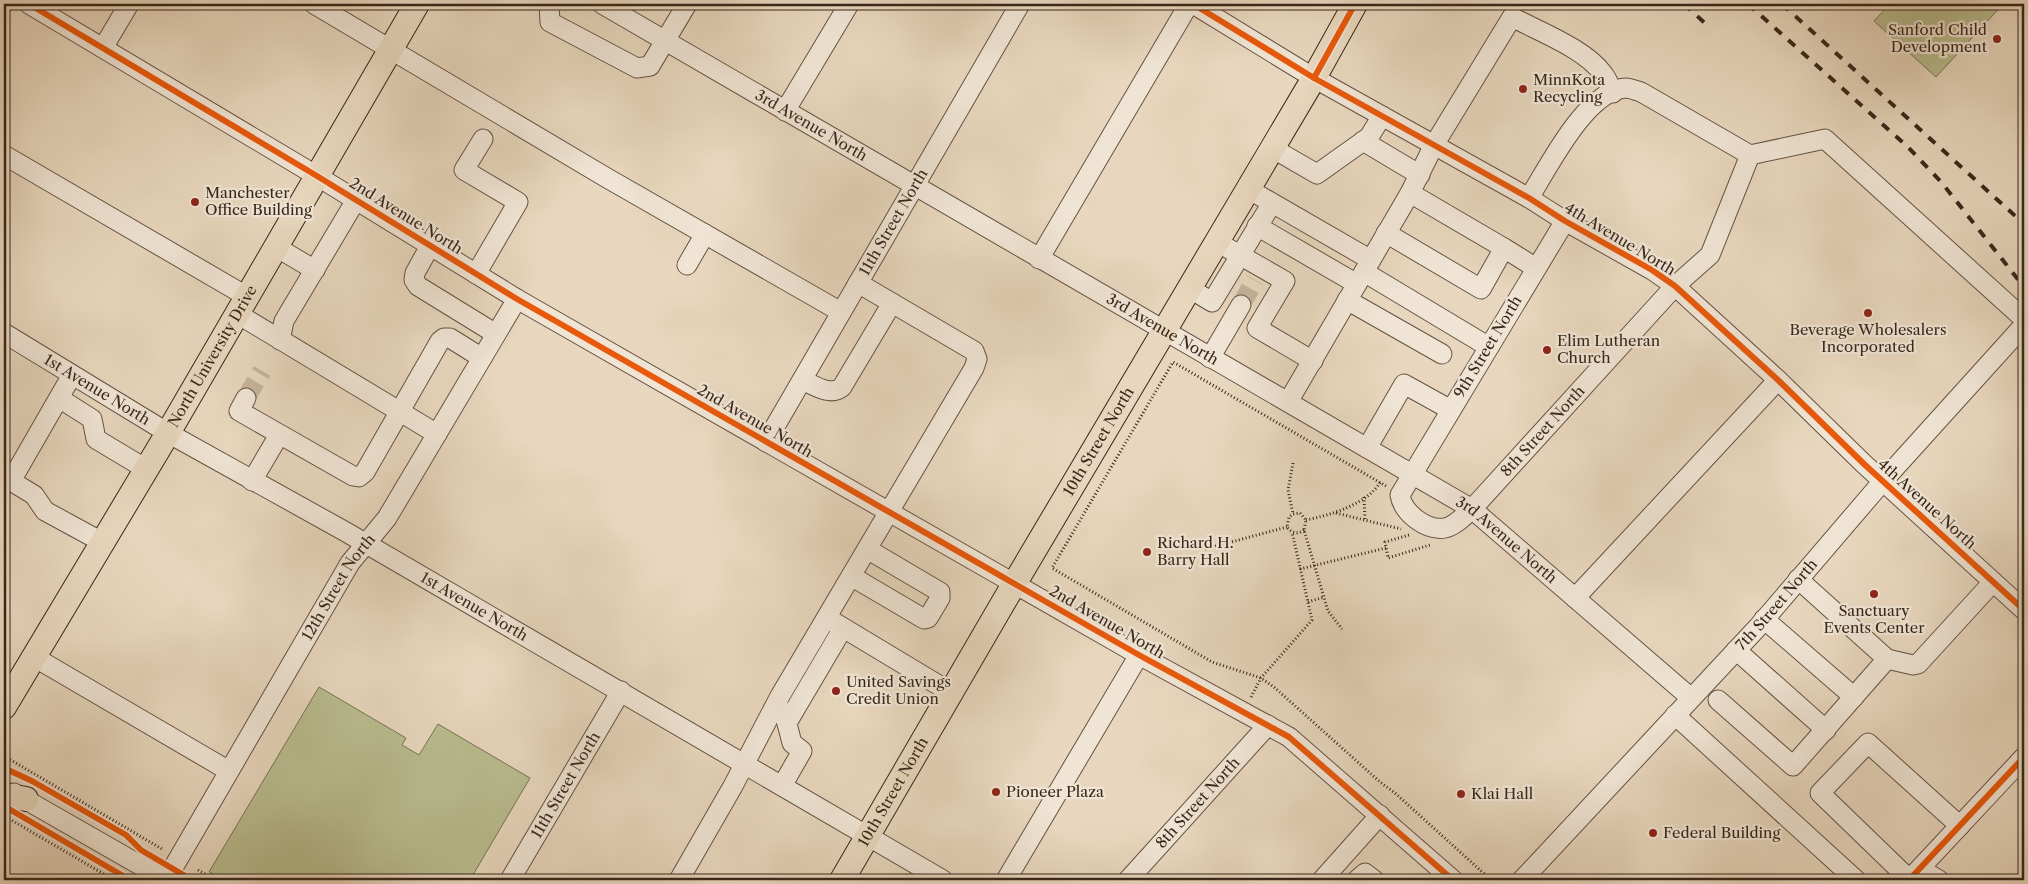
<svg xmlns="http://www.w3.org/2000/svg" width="2028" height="884" font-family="'Libre Caslon Text',serif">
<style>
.green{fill:#b9bd8f;stroke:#787255}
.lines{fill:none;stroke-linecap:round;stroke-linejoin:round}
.minor-tunnel{stroke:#c5b49d;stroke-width:19;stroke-dasharray:19 9;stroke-linecap:butt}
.minor-casing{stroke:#645344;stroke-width:21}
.major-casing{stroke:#38271b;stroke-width:26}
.path{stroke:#38271b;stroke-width:3;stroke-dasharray:1 2.5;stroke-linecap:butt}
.minor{stroke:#f0e5d5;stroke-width:19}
.major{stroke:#e8d7be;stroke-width:24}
.rail{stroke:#38271b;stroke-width:4;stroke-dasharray:9 9;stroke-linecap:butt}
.cycleway-casing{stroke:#f0e5d5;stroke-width:9}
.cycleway{stroke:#e8590c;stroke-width:6}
.poi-dot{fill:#8f2418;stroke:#f0e5d5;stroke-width:2}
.labels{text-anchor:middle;stroke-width:4.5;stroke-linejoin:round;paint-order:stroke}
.poi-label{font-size:15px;fill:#38271b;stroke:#f0e5d5;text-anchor:start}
.street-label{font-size:15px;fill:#38271b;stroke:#f0e5d5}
</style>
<rect width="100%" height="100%" fill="#e8d7be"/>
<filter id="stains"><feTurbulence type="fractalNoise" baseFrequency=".004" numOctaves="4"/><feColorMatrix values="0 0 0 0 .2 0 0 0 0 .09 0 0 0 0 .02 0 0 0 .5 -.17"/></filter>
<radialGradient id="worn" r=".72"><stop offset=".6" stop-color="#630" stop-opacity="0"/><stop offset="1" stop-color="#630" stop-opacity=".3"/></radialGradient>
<g class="green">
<polygon points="1890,4 2003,4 1936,77 1874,21"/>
<polygon points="319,687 406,738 402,745 419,755 438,724 530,778 470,880 224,880 209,872"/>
</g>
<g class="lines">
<g class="minor-tunnel">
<polyline points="1241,305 1255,280"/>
<polyline points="246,398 262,371"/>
</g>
<g class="minor-casing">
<g id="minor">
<polyline points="29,4 317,176 517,299 1139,655 1289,737 1453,880"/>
<polyline points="314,4 607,178 841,312"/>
<polyline points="549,4 550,22 637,68 650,66 687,4"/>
<path id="s1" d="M602,4l870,505 219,189"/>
<polyline points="1193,4 1314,78 1529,198 1565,221 1652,270 1675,286 1778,380 1864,464 2024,610"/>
<polyline points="103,48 129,4"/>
<polyline points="785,111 849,4"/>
<polyline points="1363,141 1420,175"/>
<polyline points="1272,148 1317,174 1369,137 1382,116"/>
<polyline points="4,155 246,296"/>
<polyline points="1248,189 1371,260"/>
<polyline points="1410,193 1504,248"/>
<path d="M1529,198c19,-30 57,-108 97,-110 4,0 11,3 15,4l109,63 75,-16 199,180"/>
<path id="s2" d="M1565,221l-165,274c3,18 26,36 45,33 10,-2 19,-12 27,-19l203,-223 35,-31 40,-100"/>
<polyline points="1257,226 1357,284"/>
<polyline points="1386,233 1481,289 1504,248 1536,268"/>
<polyline points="1217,242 1285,281 1257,328 1313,361"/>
<polyline points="430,246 415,273 414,280 418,286 496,334"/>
<polyline points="276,247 315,270"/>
<polyline points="1039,259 1189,4"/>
<polyline points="687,265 705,234"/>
<polyline points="1364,272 1489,347"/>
<polyline points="476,274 518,202 464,170 483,139"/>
<polyline points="1189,288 1212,302 1272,203"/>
<polyline points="1347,300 1442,354"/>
<polyline points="236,313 437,434"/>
<path id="s3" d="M4,333l164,100 178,99 597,348"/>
<polyline points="280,340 284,321 356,200"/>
<polyline points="1210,358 1241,305"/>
<polyline points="72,375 11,481 34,495 45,511 102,542"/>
<path d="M802,380c12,5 28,17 40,7l50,-84"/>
<polyline points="59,398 92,419 96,439 146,469"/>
<polyline points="246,398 239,411 353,476 359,477 365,472 440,341 444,338 450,338 482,358"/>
<path d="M1288,402l122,-209 24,-48 78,-128c28,15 74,32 92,58 4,5 6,12 9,18"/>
<path id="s4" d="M766,442l254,-438"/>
<polyline points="1367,448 1404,384 1451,410"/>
<polyline points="252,481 279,435"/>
<polyline points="851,576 924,619 928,618 940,598 940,592 867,549"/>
<polyline points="1575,598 1778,380"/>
<polyline points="827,618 950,692"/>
<polyline points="1764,619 1854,697"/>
<polyline points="1736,650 1826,730"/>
<polyline points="34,657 229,771"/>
<polyline points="1887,659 1913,665 1918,664 1993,582"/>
<polyline points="1718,700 1793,766 1887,659 1798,579"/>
<polyline points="1675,715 1856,880"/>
<polyline points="787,723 843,628"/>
<polyline points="782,786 802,751 792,743 784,712"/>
<polyline points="14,793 166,880"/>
<polyline points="1920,869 1939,880"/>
<path id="s5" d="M166,880l184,-317 37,-45 130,-219"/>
<path id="s6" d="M510,880l111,-189"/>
<polyline points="679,880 733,786 780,696 974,368 977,359 974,351 858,283"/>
<polyline points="1006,880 1139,655"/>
<path id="s7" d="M1128,880l140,-155"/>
<polyline points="1322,880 1380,815"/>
<polyline points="1357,880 1365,873 1374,880"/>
<path id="s8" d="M1522,880l236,-253 125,-146 141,-156"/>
<polyline points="1909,880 2024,757"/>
<polyline points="1910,880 1820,793 1868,743 1960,826"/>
</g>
</g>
<g class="major-casing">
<g id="major">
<path id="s9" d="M4,707l164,-274 249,-429"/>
<polyline points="4,795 26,799"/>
<path id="s10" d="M842,880l161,-277 311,-525 41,-74"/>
</g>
</g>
<g class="path">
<polyline points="1293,463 1288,490 1293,514"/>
<polyline points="1386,486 1173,362 1052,568 1212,662 1261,678 1274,687 1380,782 1395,793 1491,880"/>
<polyline points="1364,497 1365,520"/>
<polyline points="1336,513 1401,529"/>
<path d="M1306,520c25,-5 62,-16 75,-39"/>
<path d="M1304,530c-6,5 -13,3 -17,-3l2,-10 4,-3 7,-1 6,7 -2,10 24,81 14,18"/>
<polyline points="1409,535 1385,542 1388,558 1430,545"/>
<polyline points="1205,549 1287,527"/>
<polyline points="1300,569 1386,548"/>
<polyline points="1308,602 1324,597"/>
<polyline points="1251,697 1261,678 1312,620 1292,532"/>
<polyline points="4,756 162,849"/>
<polyline points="6,817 114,880"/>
<polyline points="198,870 215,880"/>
</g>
<use href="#minor" class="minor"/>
<use href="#major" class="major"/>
<g class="rail">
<polyline points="1684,4 1707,25"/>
<polyline points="1748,4 1908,147 1942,183 2024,287"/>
<polyline points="1782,4 2024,224"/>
</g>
<g class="cycleway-casing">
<g id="cycleway">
<polyline points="29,4 317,176 517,299 1139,655 1289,737 1453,880"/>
<polyline points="1193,4 1314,78 1529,198 1565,221 1652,270 1675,286 1778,380 1864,464 2024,610"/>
<polyline points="1314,78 1355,4"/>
<polyline points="4,768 32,781 126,835 141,850 192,880"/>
<polyline points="4,806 130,880"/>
<polyline points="1909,880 2024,757"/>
</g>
</g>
<use href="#cycleway" class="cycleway"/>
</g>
<g class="poi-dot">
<circle cx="1997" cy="39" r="5"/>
<circle cx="1523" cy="89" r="5"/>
<circle cx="195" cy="202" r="5"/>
<circle cx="1868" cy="313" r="5"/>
<circle cx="1547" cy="350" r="5"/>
<circle cx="1147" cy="552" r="5"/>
<circle cx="1874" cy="594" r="5"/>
<circle cx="836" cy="691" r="5"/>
<circle cx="996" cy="792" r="5"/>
<circle cx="1461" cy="794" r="5"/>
<circle cx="1653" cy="833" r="5"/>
</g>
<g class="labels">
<g class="poi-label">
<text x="1987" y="35" text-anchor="end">Sanford Child<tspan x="1987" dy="17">Development</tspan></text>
<text x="1533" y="85">MinnKota<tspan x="1533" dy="17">Recycling</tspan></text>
<text x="205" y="198">Manchester<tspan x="205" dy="17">Office Building</tspan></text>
<text x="1868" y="335" text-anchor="middle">Beverage Wholesalers<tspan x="1868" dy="17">Incorporated</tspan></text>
<text x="1557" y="346">Elim Lutheran<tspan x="1557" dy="17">Church</tspan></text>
<text x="1157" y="548">Richard H.<tspan x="1157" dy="17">Barry Hall</tspan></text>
<text x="1874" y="616" text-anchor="middle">Sanctuary<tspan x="1874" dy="17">Events Center</tspan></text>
<text x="846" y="687">United Savings<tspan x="846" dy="17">Credit Union</tspan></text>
<text x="1006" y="797">Pioneer Plaza</text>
<text x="1471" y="799">Klai Hall</text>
<text x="1663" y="838">Federal Building</text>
</g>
<g class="street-label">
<text dy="5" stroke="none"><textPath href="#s1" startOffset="242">3rd Avenue North</textPath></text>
<text transform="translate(406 216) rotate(32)" y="5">2nd Avenue North</text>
<text dy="5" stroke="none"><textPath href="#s4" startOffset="254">11th Street North</textPath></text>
<text transform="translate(1620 239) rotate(31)" y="5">4th Avenue North</text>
<text dy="5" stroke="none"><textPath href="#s1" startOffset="648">3rd Avenue North</textPath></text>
<text transform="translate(1488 347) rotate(-59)" y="5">9th Street North</text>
<text dy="5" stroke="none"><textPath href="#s9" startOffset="408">North University Drive</textPath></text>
<text dy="5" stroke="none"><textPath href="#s3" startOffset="109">1st Avenue North</textPath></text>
<text transform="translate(755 421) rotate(30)" y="5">2nd Avenue North</text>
<text dy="5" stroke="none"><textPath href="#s2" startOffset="519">8th Street North</textPath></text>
<text dy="5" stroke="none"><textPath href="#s10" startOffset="508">10th Street North</textPath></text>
<text transform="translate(1927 504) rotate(42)" y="5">4th Avenue North</text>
<text dy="5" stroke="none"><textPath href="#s1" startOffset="1052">3rd Avenue North</textPath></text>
<text dy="5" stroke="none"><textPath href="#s5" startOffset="340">12th Street North</textPath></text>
<text dy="5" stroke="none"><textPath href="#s8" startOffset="375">7th Street North</textPath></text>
<text dy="5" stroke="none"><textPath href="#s3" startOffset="544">1st Avenue North</textPath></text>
<text transform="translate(1107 622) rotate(30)" y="5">2nd Avenue North</text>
<text dy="5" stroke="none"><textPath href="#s6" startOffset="110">11th Street North</textPath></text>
<text dy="5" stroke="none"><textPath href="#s10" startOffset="102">10th Street North</textPath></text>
<text dy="5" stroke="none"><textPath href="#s7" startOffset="104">8th Street North</textPath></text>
</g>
</g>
<rect width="2028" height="884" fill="none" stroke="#e8d7be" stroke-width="20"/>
<rect x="5" y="5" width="2018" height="874" fill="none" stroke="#38271b" stroke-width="2.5"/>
<rect x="10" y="10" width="2008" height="864" fill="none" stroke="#38271b"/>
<rect width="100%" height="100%" filter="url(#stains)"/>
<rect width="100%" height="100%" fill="url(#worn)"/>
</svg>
